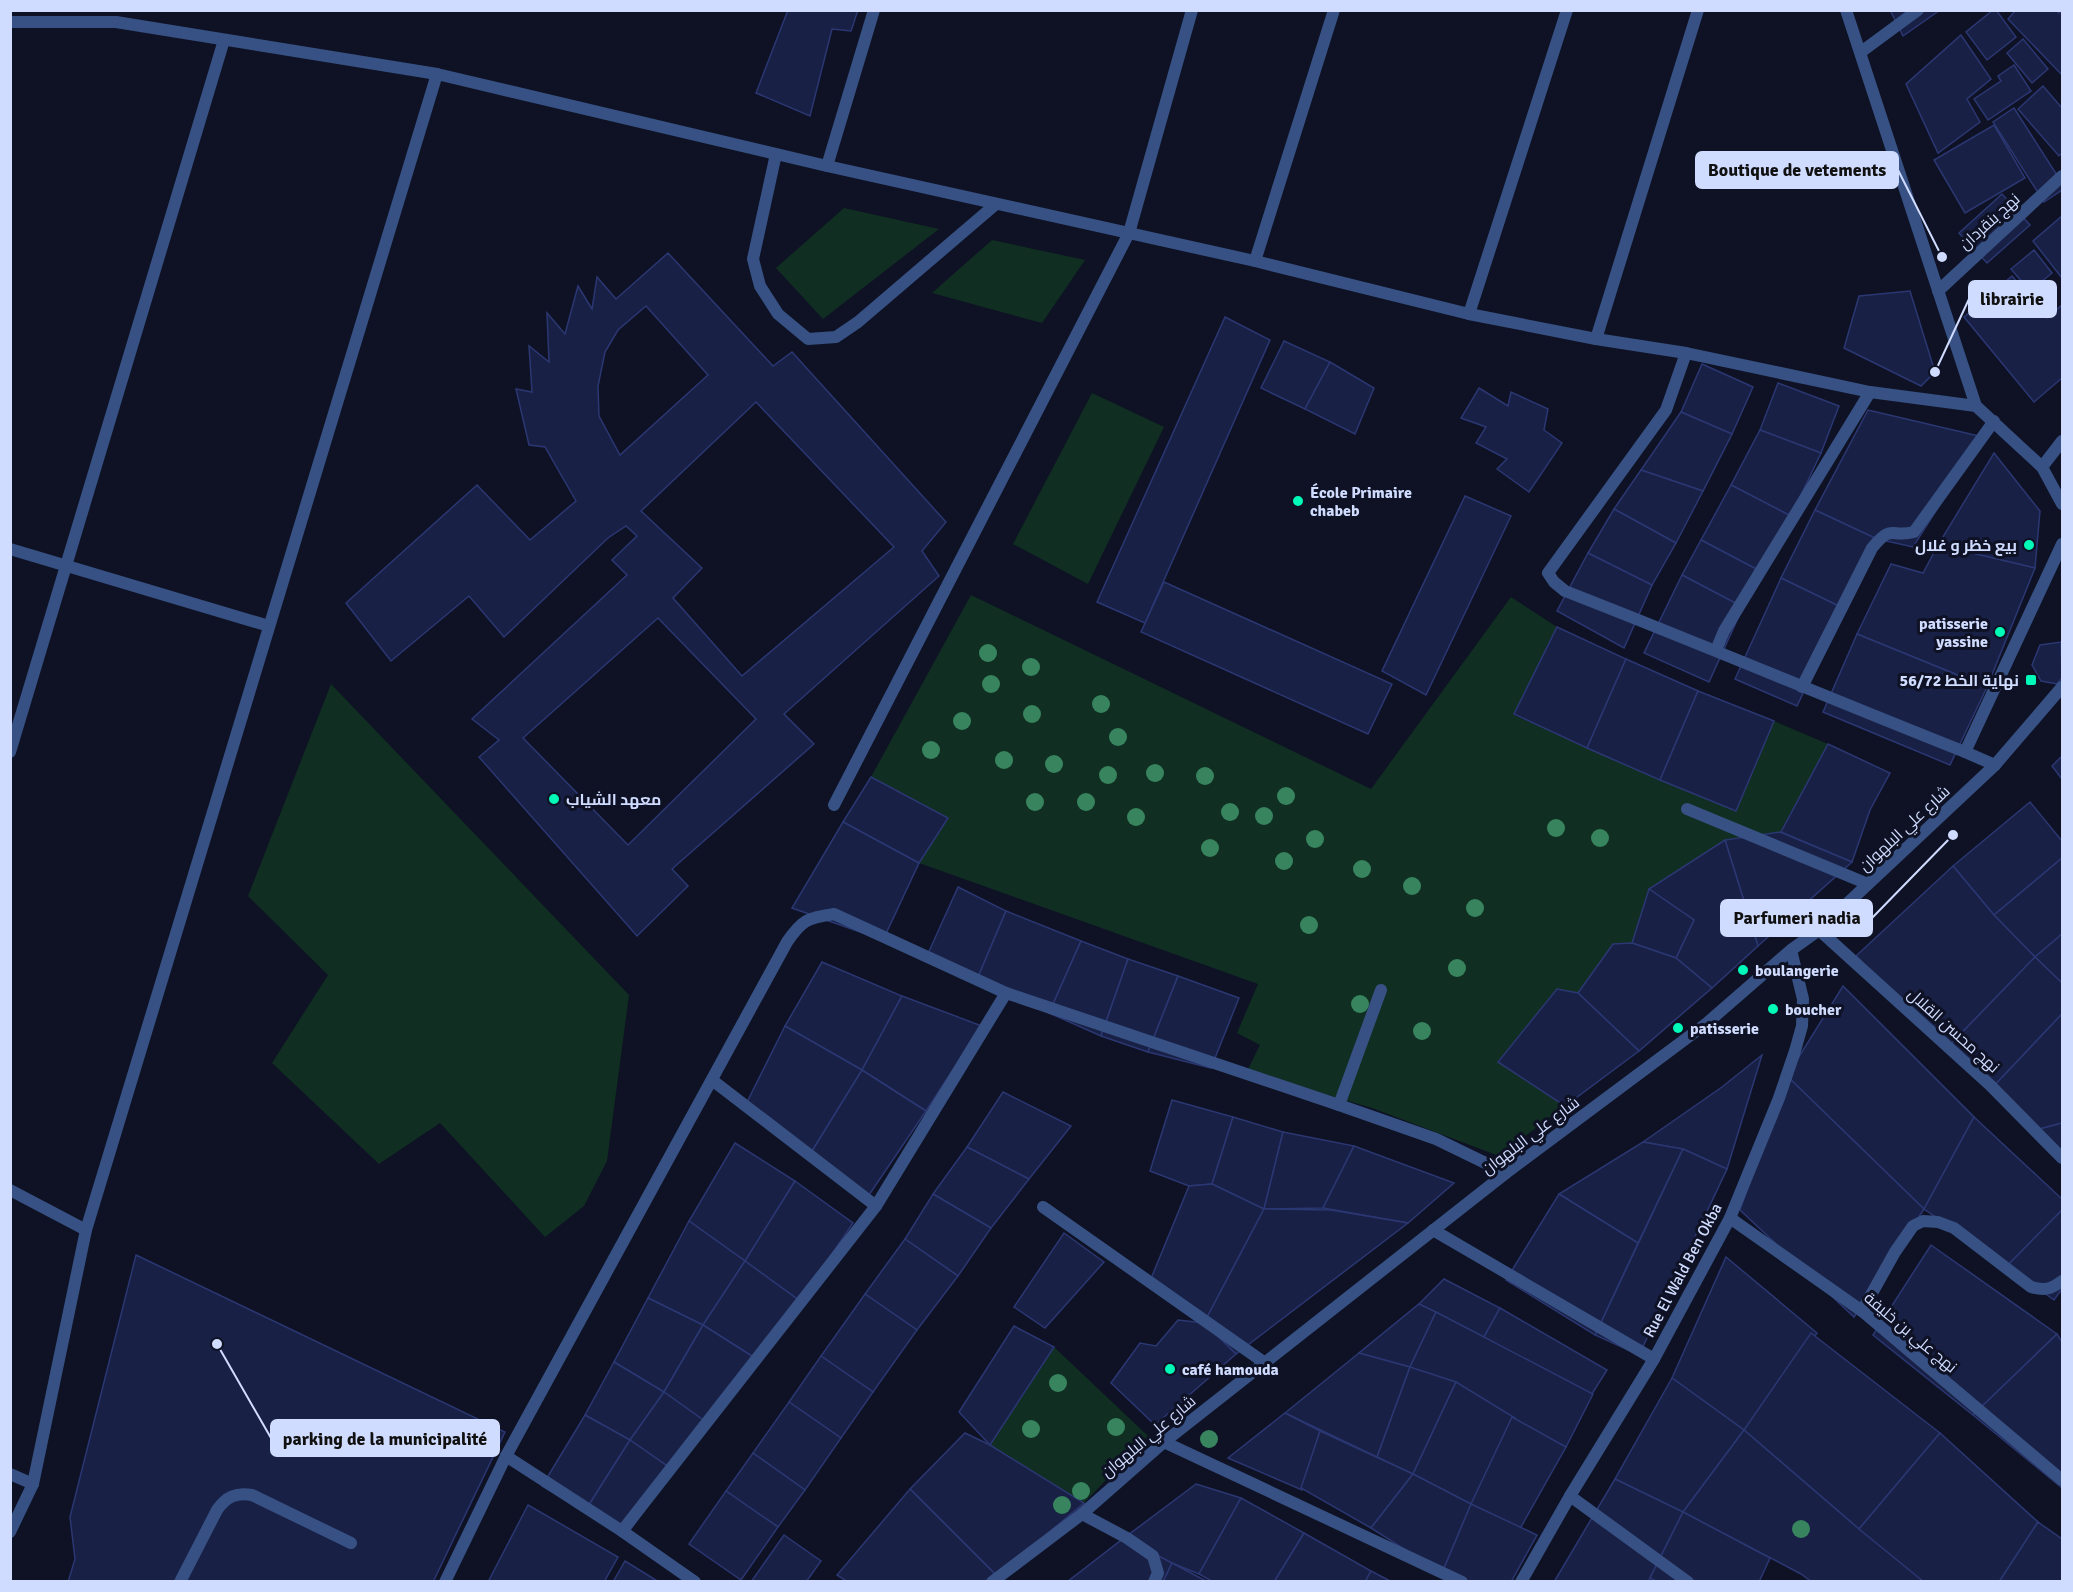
<svg xmlns="http://www.w3.org/2000/svg" width="2073" height="1592" font-family="Signika,Cairo,sans-serif">
<style>
.green{fill:#102e22}
.building{fill:#192045;stroke:#2b3772;stroke-width:1.5;fill-rule:evenodd}
.lines{fill:none;stroke-linecap:round;stroke-linejoin:round}
.service{stroke:#375184;stroke-width:12}
.minor{stroke:#375184;stroke-width:12}
.tertiary{stroke:#375184;stroke-width:12}
.tree{fill:#37845e}
.poi-dot{fill:#00fbb8;stroke:#0e1224;stroke-width:2}
.labels{text-anchor:middle;stroke-width:6;stroke-linejoin:round;paint-order:stroke}
.street-label{font-size:16px;fill:#d0dcff;stroke:#0e1224}
.poi-label{font-size:16px;font-weight:bold;fill:#d0dcff;stroke:#0e1224;text-anchor:start}
.leader{fill:none;stroke:#d0dcff;stroke-width:2}
.callout-dot{fill:#d0dcff;stroke:#0e1224;stroke-width:2}
.callout{fill:#d0dcff;stroke:#d0dcff;stroke-width:2}
.callout-label{font-size:18px;text-anchor:middle;font-weight:bold;fill:#111}
</style>
<rect width="100%" height="100%" fill="#0e1224"/>
<g class="green">
<polygon points="844,208 939,229 823,319 776,268"/>
<polygon points="992,240 1085,260 1042,323 932,293"/>
<polygon points="1092,393 1164,427 1088,584 1013,544"/>
<polygon points="971,595 1371,789 1511,597 1557,627 1514,715 1587,748 1736,811 1774,721 1828,744 1780,832 1725,840 1649,889 1632,943 1613,944 1578,993 1557,989 1498,1062 1565,1106 1499,1156 1372,1108 1247,1071 1260,1045 1237,1033 1258,984 919,863 948,818 871,777"/>
<polygon points="331,684 629,995 607,1161 584,1206 545,1237 440,1123 379,1164 272,1063 328,975 248,896"/>
<polygon points="1054,1347 1148,1436 1084,1503 990,1445"/>
</g>
<g class="building">
<polygon points="788,10 858,10 851,31 832,29 810,116 756,93"/>
<polygon points="1890,10 1940,10 1903,36"/>
<polygon points="1993,10 1996,10 2016,37 1987,60 1966,32"/>
<polygon points="2016,10 2056,10 2059,13 2062,10 2062,75 2008,19"/>
<polygon points="1961,35 1991,79 1967,99 1980,122 1938,153 1906,84"/>
<polygon points="2023,39 2048,69 2032,83 2007,53"/>
<polygon points="2014,65 2031,91 1988,120 1974,99 2001,81 1998,76"/>
<polygon points="2043,86 2062,108 2062,153 2059,156 2018,109"/>
<polygon points="2014,108 2062,183 2062,190 2044,202 1993,122"/>
<polygon points="1994,125 2025,178 1965,213 1934,160"/>
<polygon points="2002,194 2030,225 1987,263 1959,233"/>
<polygon points="2062,216 2062,278 2033,241"/>
<polygon points="2034,250 2052,273 2030,291 2011,269"/>
<path d="M668,253l105,113 19,-14 154,170 -24,29 17,25 -155,138 30,30 -142,125 16,17 -51,50 -158,-179 20,-17 -27,-21 155,-144 -15,-15 25,-24 -11,-10 -18,12 -104,99 -35,-41 -78,65 -45,-58 131,-118 53,55 46,-39 -31,-54 -16,-2 -13,-56 16,3 -3,-46 20,16 -2,-49 18,21 13,-48 14,23 5,-32 19,22zM646,306l62,69 -88,80 -21,-39 -1,-30 7,-34 13,-22zM756,402l138,145 -152,129 -69,-78 29,-30 -61,-57zM658,618l98,101 -128,126 -105,-107z"/>
<polygon points="2012,276 2047,318 2062,305 2062,378 2034,402 1964,317"/>
<polygon points="1910,291 1935,372 1921,386 1844,348 1859,296"/>
<polygon points="1225,317 1270,340 1145,623 1097,602"/>
<polygon points="1284,341 1330,362 1305,409 1261,388"/>
<polygon points="1330,362 1374,388 1355,434 1305,409"/>
<polygon points="1702,364 1753,387 1732,434 1681,412"/>
<polygon points="1778,383 1839,406 1821,453 1760,430"/>
<polygon points="1479,388 1508,406 1511,392 1548,409 1544,430 1562,443 1529,492 1497,469 1507,459 1476,443 1486,427 1461,418"/>
<polygon points="1868,410 1983,437 1913,547 1877,539 1815,510"/>
<polygon points="1681,412 1732,434 1703,491 1641,470"/>
<polygon points="1760,430 1821,453 1791,516 1731,485"/>
<polygon points="1994,453 2040,511 2035,568 1938,545"/>
<polygon points="1641,470 1703,491 1676,543 1614,509"/>
<polygon points="1731,485 1791,516 1762,572 1701,540"/>
<polygon points="1465,496 1511,516 1426,695 1382,671"/>
<polygon points="1614,509 1676,543 1652,585 1588,553"/>
<polygon points="1815,510 1877,539 1843,608 1781,578"/>
<polygon points="1701,540 1762,572 1743,607 1682,575"/>
<polygon points="1938,545 2035,568 1987,687 1857,634 1891,564 1923,573"/>
<polygon points="1588,553 1652,585 1624,648 1557,611"/>
<polygon points="1682,575 1743,607 1709,682 1644,653"/>
<polygon points="1781,578 1843,608 1797,706 1735,679"/>
<polygon points="1164,582 1392,684 1368,734 1141,632"/>
<polygon points="1557,627 1626,659 1587,748 1514,714"/>
<polygon points="1857,634 1987,687 1950,765 1823,712"/>
<polygon points="2061,642 2062,678 2057,684 2041,681 2032,665 2040,645"/>
<polygon points="1626,659 1698,691 1660,780 1587,748"/>
<polygon points="1698,691 1774,721 1736,811 1660,780"/>
<polygon points="1828,744 1890,773 1870,810 1852,862 1781,832"/>
<polygon points="2062,756 2062,779 2052,766"/>
<polygon points="871,777 948,818 919,863 843,822"/>
<polygon points="2030,802 2062,841 2062,858 1994,915 1953,866"/>
<polygon points="843,822 919,863 883,940 792,908"/>
<polygon points="1780,832 1852,862 1758,946 1725,840"/>
<polygon points="1725,840 1758,946 1712,988 1676,958 1694,920 1649,889"/>
<polygon points="2062,858 2062,934 2035,957 1994,915"/>
<polygon points="1953,866 1994,915 2035,957 1946,1049 1856,956"/>
<polygon points="958,887 1006,911 978,977 926,958"/>
<polygon points="1649,889 1694,920 1676,958 1632,943"/>
<polygon points="1006,911 1081,941 1049,1013 978,977"/>
<polygon points="2062,934 2062,983 2035,957"/>
<polygon points="1081,941 1128,959 1101,1036 1049,1013"/>
<polygon points="1632,943 1676,958 1712,988 1639,1051 1578,993 1613,944"/>
<polygon points="2035,957 2062,983 2062,1014 1990,1090 1946,1049"/>
<polygon points="1128,959 1178,976 1148,1052 1101,1036"/>
<polygon points="822,962 902,996 862,1070 785,1026"/>
<polygon points="1178,976 1239,998 1211,1068 1148,1052"/>
<polygon points="1843,986 1974,1117 1924,1209 1787,1076"/>
<polygon points="1557,989 1578,993 1639,1051 1565,1106 1498,1062"/>
<polygon points="902,996 982,1026 926,1111 862,1070"/>
<polygon points="2062,1014 2062,1123 2032,1131 1990,1090"/>
<polygon points="785,1026 862,1070 809,1156 744,1108"/>
<polygon points="1762,1055 1727,1169 1683,1149 1643,1142 1722,1087"/>
<polygon points="862,1070 926,1111 869,1195 809,1156"/>
<polygon points="1787,1076 1924,1209 1854,1317 1740,1210"/>
<polygon points="1003,1092 1071,1126 1029,1179 967,1147"/>
<polygon points="1172,1100 1233,1117 1212,1184 1189,1186 1150,1171"/>
<polygon points="1233,1117 1283,1132 1264,1209 1212,1184"/>
<polygon points="1974,1117 2062,1199 2062,1210 2007,1266 1924,1209"/>
<polygon points="2062,1123 2062,1161 2032,1131"/>
<polygon points="1283,1132 1354,1146 1323,1208 1264,1209"/>
<polygon points="1643,1142 1683,1149 1638,1243 1559,1194"/>
<polygon points="735,1143 795,1181 745,1261 689,1221"/>
<polygon points="1354,1146 1454,1183 1408,1223 1323,1208"/>
<polygon points="967,1147 1029,1179 991,1228 933,1194"/>
<polygon points="1683,1149 1727,1169 1639,1355 1595,1335"/>
<polygon points="795,1181 853,1223 800,1301 745,1261"/>
<polygon points="1212,1184 1264,1209 1204,1323 1150,1281 1189,1186"/>
<polygon points="933,1194 991,1228 958,1276 905,1239"/>
<polygon points="1559,1194 1638,1243 1595,1335 1506,1280"/>
<polygon points="1264,1209 1331,1210 1408,1223 1236,1354 1204,1323"/>
<polygon points="2062,1210 2062,1289 2054,1300 2007,1266"/>
<polygon points="689,1221 745,1261 703,1325 648,1298"/>
<polygon points="1064,1233 1104,1262 1045,1328 1014,1307"/>
<polygon points="905,1239 958,1276 917,1330 865,1294"/>
<polygon points="1931,1245 2057,1334 1973,1415 1873,1335"/>
<polygon points="136,1255 505,1432 433,1582 68,1582 75,1559 70,1517"/>
<polygon points="1726,1257 1817,1333 1744,1430 1672,1378"/>
<polygon points="745,1261 800,1301 755,1358 703,1325"/>
<polygon points="1444,1279 1500,1308 1484,1337 1419,1304"/>
<polygon points="865,1294 917,1330 873,1392 821,1356"/>
<polygon points="648,1298 703,1325 664,1392 614,1362"/>
<polygon points="1419,1304 1436,1312 1410,1367 1359,1353"/>
<polygon points="1500,1308 1607,1370 1590,1397 1484,1337"/>
<polygon points="1436,1312 1593,1394 1566,1447 1410,1367"/>
<polygon points="1178,1320 1204,1323 1236,1354 1155,1425 1111,1383 1140,1343 1156,1346"/>
<polygon points="703,1325 755,1358 706,1422 664,1392"/>
<polygon points="1014,1326 1054,1347 990,1445 959,1412"/>
<polygon points="1811,1333 1940,1433 1859,1529 1744,1430"/>
<polygon points="2057,1334 2062,1342 2062,1488 1973,1415"/>
<polygon points="1359,1353 1410,1367 1377,1457 1285,1413"/>
<polygon points="821,1356 873,1392 841,1438 789,1402"/>
<polygon points="614,1362 664,1392 630,1440 585,1415"/>
<polygon points="1410,1367 1456,1382 1413,1474 1377,1457"/>
<polygon points="1672,1378 1744,1430 1683,1512 1615,1479"/>
<polygon points="1456,1382 1515,1418 1471,1504 1413,1474"/>
<polygon points="664,1392 706,1422 673,1470 630,1440"/>
<polygon points="789,1402 841,1438 805,1490 753,1453"/>
<polygon points="1285,1413 1320,1431 1302,1490 1228,1458"/>
<polygon points="585,1415 630,1440 585,1511 542,1486"/>
<polygon points="1512,1417 1566,1447 1517,1534 1471,1504"/>
<polygon points="1744,1430 1859,1529 1922,1579 1920,1582 1812,1582 1801,1574 1683,1512"/>
<polygon points="1320,1431 1413,1474 1371,1528 1301,1488"/>
<polygon points="965,1433 990,1445 1084,1503 997,1576 910,1489"/>
<polygon points="1940,1433 2038,1522 1999,1582 1924,1582 1859,1529"/>
<polygon points="630,1440 673,1470 625,1537 585,1511"/>
<polygon points="753,1453 805,1490 778,1527 726,1491"/>
<polygon points="1413,1474 1471,1504 1442,1573 1371,1528"/>
<polygon points="1615,1479 1683,1512 1648,1582 1554,1582"/>
<polygon points="1196,1484 1241,1498 1199,1574 1172,1563 1124,1538"/>
<polygon points="910,1489 997,1576 985,1582 848,1582 837,1575"/>
<polygon points="726,1491 778,1527 741,1580 689,1544"/>
<polygon points="1241,1498 1304,1533 1274,1582 1213,1582 1199,1574"/>
<polygon points="1471,1504 1537,1535 1511,1582 1457,1582 1442,1573"/>
<polygon points="528,1505 618,1557 604,1582 488,1582"/>
<polygon points="1683,1512 1770,1558 1759,1582 1657,1582 1650,1578"/>
<polygon points="2038,1522 2062,1539 2062,1582 1999,1582"/>
<polygon points="1304,1533 1371,1571 1365,1582 1274,1582"/>
<polygon points="784,1535 821,1561 806,1582 751,1582"/>
<polygon points="1124,1538 1172,1563 1163,1582 1067,1582"/>
<polygon points="625,1561 659,1582 613,1582"/>
<polygon points="1172,1563 1208,1582 1163,1582"/>
<polygon points="1371,1571 1392,1582 1365,1582"/>
</g>
<g class="lines">
<g class="service">
<polyline points="776,154 753,259 760,286 778,314 808,339 836,337 858,322 996,204"/>
<polyline points="1339,1105 1381,990"/>
<path d="M180,1582l37,-72c9,-13 19,-18 35,-15l99,48"/>
</g>
<g class="minor">
<polyline points="10,22 116,22 437,74 827,166 1255,261 1469,314 1596,339 1686,353 1870,392 1976,406"/>
<polyline points="1861,52 1918,10"/>
<polyline points="827,166 874,10"/>
<polyline points="1255,261 1334,10"/>
<polyline points="1938,291 2062,176"/>
<polyline points="1469,314 1567,10"/>
<polyline points="1596,339 1698,10"/>
<path d="M1686,353l-20,57 -118,163 6,9 11,9c134,52 266,108 400,161"/>
<polyline points="2042,467 2062,441"/>
<polyline points="10,549 269,626"/>
<polyline points="1716,650 1724,631 1870,392"/>
<path d="M1802,687l70,-139c21,-25 18,-10 42,-16l80,-111"/>
<polyline points="10,752 224,40"/>
<polyline points="1995,765 1965,752 2062,544"/>
<polyline points="834,805 1129,233 1192,10"/>
<polyline points="1687,809 1868,884"/>
<polyline points="1819,930 1990,1085 2062,1158"/>
<polyline points="712,1080 876,1206 1006,993"/>
<polyline points="10,1190 86,1230"/>
<polyline points="1043,1207 1265,1363"/>
<polyline points="1730,1218 1862,1311 2062,1480"/>
<polyline points="1433,1230 1654,1359"/>
<path d="M1862,1311l33,-59 18,-26 10,-5 15,1 16,6 77,59c14,4 20,2 31,-6"/>
<polyline points="1164,1442 1462,1582"/>
<polyline points="506,1456 622,1531 876,1206"/>
<polyline points="10,1474 33,1484"/>
<polyline points="1570,1496 1688,1582"/>
<polyline points="1082,1514 1127,1538 1153,1556 1158,1573 1154,1582"/>
<polyline points="622,1531 695,1582"/>
<polyline points="10,1532 33,1484 86,1230 437,74"/>
<path d="M445,1582l61,-126 281,-514c15,-22 20,-24 47,-28l172,79 333,112 97,34 70,34"/>
<polyline points="1521,1582 1570,1496 1654,1359 1730,1218 1779,1098 1795,1051 1802,1026 1803,999 1791,950"/>
</g>
<g class="tertiary">
<polyline points="1846,10 1976,406 2042,467 2062,504"/>
<polyline points="992,1582 1082,1514 1164,1442 1506,1173 1707,1023 1791,950 1819,930 1995,765 2062,687"/>
</g>
</g>
<g class="tree">
<circle cx="988" cy="653" r="9"/>
<circle cx="1031" cy="667" r="9"/>
<circle cx="991" cy="684" r="9"/>
<circle cx="1101" cy="704" r="9"/>
<circle cx="1032" cy="714" r="9"/>
<circle cx="962" cy="721" r="9"/>
<circle cx="1118" cy="737" r="9"/>
<circle cx="931" cy="750" r="9"/>
<circle cx="1004" cy="760" r="9"/>
<circle cx="1054" cy="764" r="9"/>
<circle cx="1155" cy="773" r="9"/>
<circle cx="1108" cy="775" r="9"/>
<circle cx="1205" cy="776" r="9"/>
<circle cx="1286" cy="796" r="9"/>
<circle cx="1035" cy="802" r="9"/>
<circle cx="1086" cy="802" r="9"/>
<circle cx="1230" cy="812" r="9"/>
<circle cx="1264" cy="816" r="9"/>
<circle cx="1136" cy="817" r="9"/>
<circle cx="1556" cy="828" r="9"/>
<circle cx="1600" cy="838" r="9"/>
<circle cx="1315" cy="839" r="9"/>
<circle cx="1210" cy="848" r="9"/>
<circle cx="1284" cy="861" r="9"/>
<circle cx="1362" cy="869" r="9"/>
<circle cx="1412" cy="886" r="9"/>
<circle cx="1475" cy="908" r="9"/>
<circle cx="1309" cy="925" r="9"/>
<circle cx="1457" cy="968" r="9"/>
<circle cx="1360" cy="1004" r="9"/>
<circle cx="1422" cy="1031" r="9"/>
<circle cx="1058" cy="1383" r="9"/>
<circle cx="1116" cy="1427" r="9"/>
<circle cx="1031" cy="1429" r="9"/>
<circle cx="1209" cy="1439" r="9"/>
<circle cx="1081" cy="1491" r="9"/>
<circle cx="1062" cy="1505" r="9"/>
<circle cx="1801" cy="1529" r="9"/>
</g>
<g class="poi-dot">
<circle cx="1298" cy="501" r="6"/>
<circle cx="2029" cy="545" r="6"/>
<circle cx="2000" cy="632" r="6"/>
<rect x="2025" y="674" width="12" height="12" rx="3"/>
<circle cx="554" cy="799" r="6"/>
<circle cx="1743" cy="970" r="6"/>
<circle cx="1773" cy="1009" r="6"/>
<circle cx="1678" cy="1028" r="6"/>
<circle cx="1170" cy="1369" r="6"/>
</g>
<g class="labels">
<g class="street-label">
<text transform="translate(1989 221) rotate(-42)" y="6">نهج بنقردان</text>
<text transform="translate(1904 828) rotate(-43)" y="6">شارع علي البلهوان</text>
<text transform="translate(1954 1030) rotate(42)" y="6">نهج محسن القلال</text>
<text transform="translate(1530 1135) rotate(-37)" y="6">شارع علي البلهوان</text>
<text transform="translate(1682 1270) rotate(-62)" y="6">Rue El Wald Ben Okba</text>
<text transform="translate(1911 1332) rotate(40)" y="6">نهج علي بن خليفة</text>
<text transform="translate(1148 1436) rotate(-40)" y="6">شارع علي البلهوان</text>
</g>
<g class="poi-label">
<text x="1310" y="498">École Primaire<tspan x="1310" dy="18">chabeb</tspan></text>
<text x="2017" y="551" text-anchor="end">بيع خظر و غلال</text>
<text x="1988" y="629" text-anchor="end">patisserie<tspan x="1988" dy="18">yassine</tspan></text>
<text x="2019" y="686" text-anchor="end">نهاية الخط 56/72</text>
<text x="566" y="805">معهد الشياب</text>
<text x="1755" y="976">boulangerie</text>
<text x="1785" y="1015">boucher</text>
<text x="1690" y="1034">patisserie</text>
<text x="1182" y="1375">café hamouda</text>
</g>
</g>
<path class="leader" d="M1942 257L1898 170M1935 372L1969 299M1953 835L1872 918M217 1344L271 1438"/>
<g class="callout-dot">
<circle cx="1942" cy="257" r="6"/>
<circle cx="1935" cy="372" r="6"/>
<circle cx="1953" cy="835" r="6"/>
<circle cx="217" cy="1344" r="6"/>
</g>
<g class="callout">
<rect x="1696" y="152" width="202" height="36" rx="6"/>
<rect x="1969" y="281" width="87" height="36" rx="6"/>
<rect x="1721" y="900" width="151" height="36" rx="6"/>
<rect x="271" y="1420" width="228" height="36" rx="6"/>
</g>
<g class="callout-label">
<text x="1797" y="176">Boutique de vetements</text>
<text x="2012" y="305">librairie</text>
<text x="1797" y="924">Parfumeri nadia</text>
<text x="385" y="1445">parking de la municipalité</text>
</g>
<rect width="2073" height="1592" fill="none" stroke="#d0dcff" stroke-width="24"/>
</svg>
